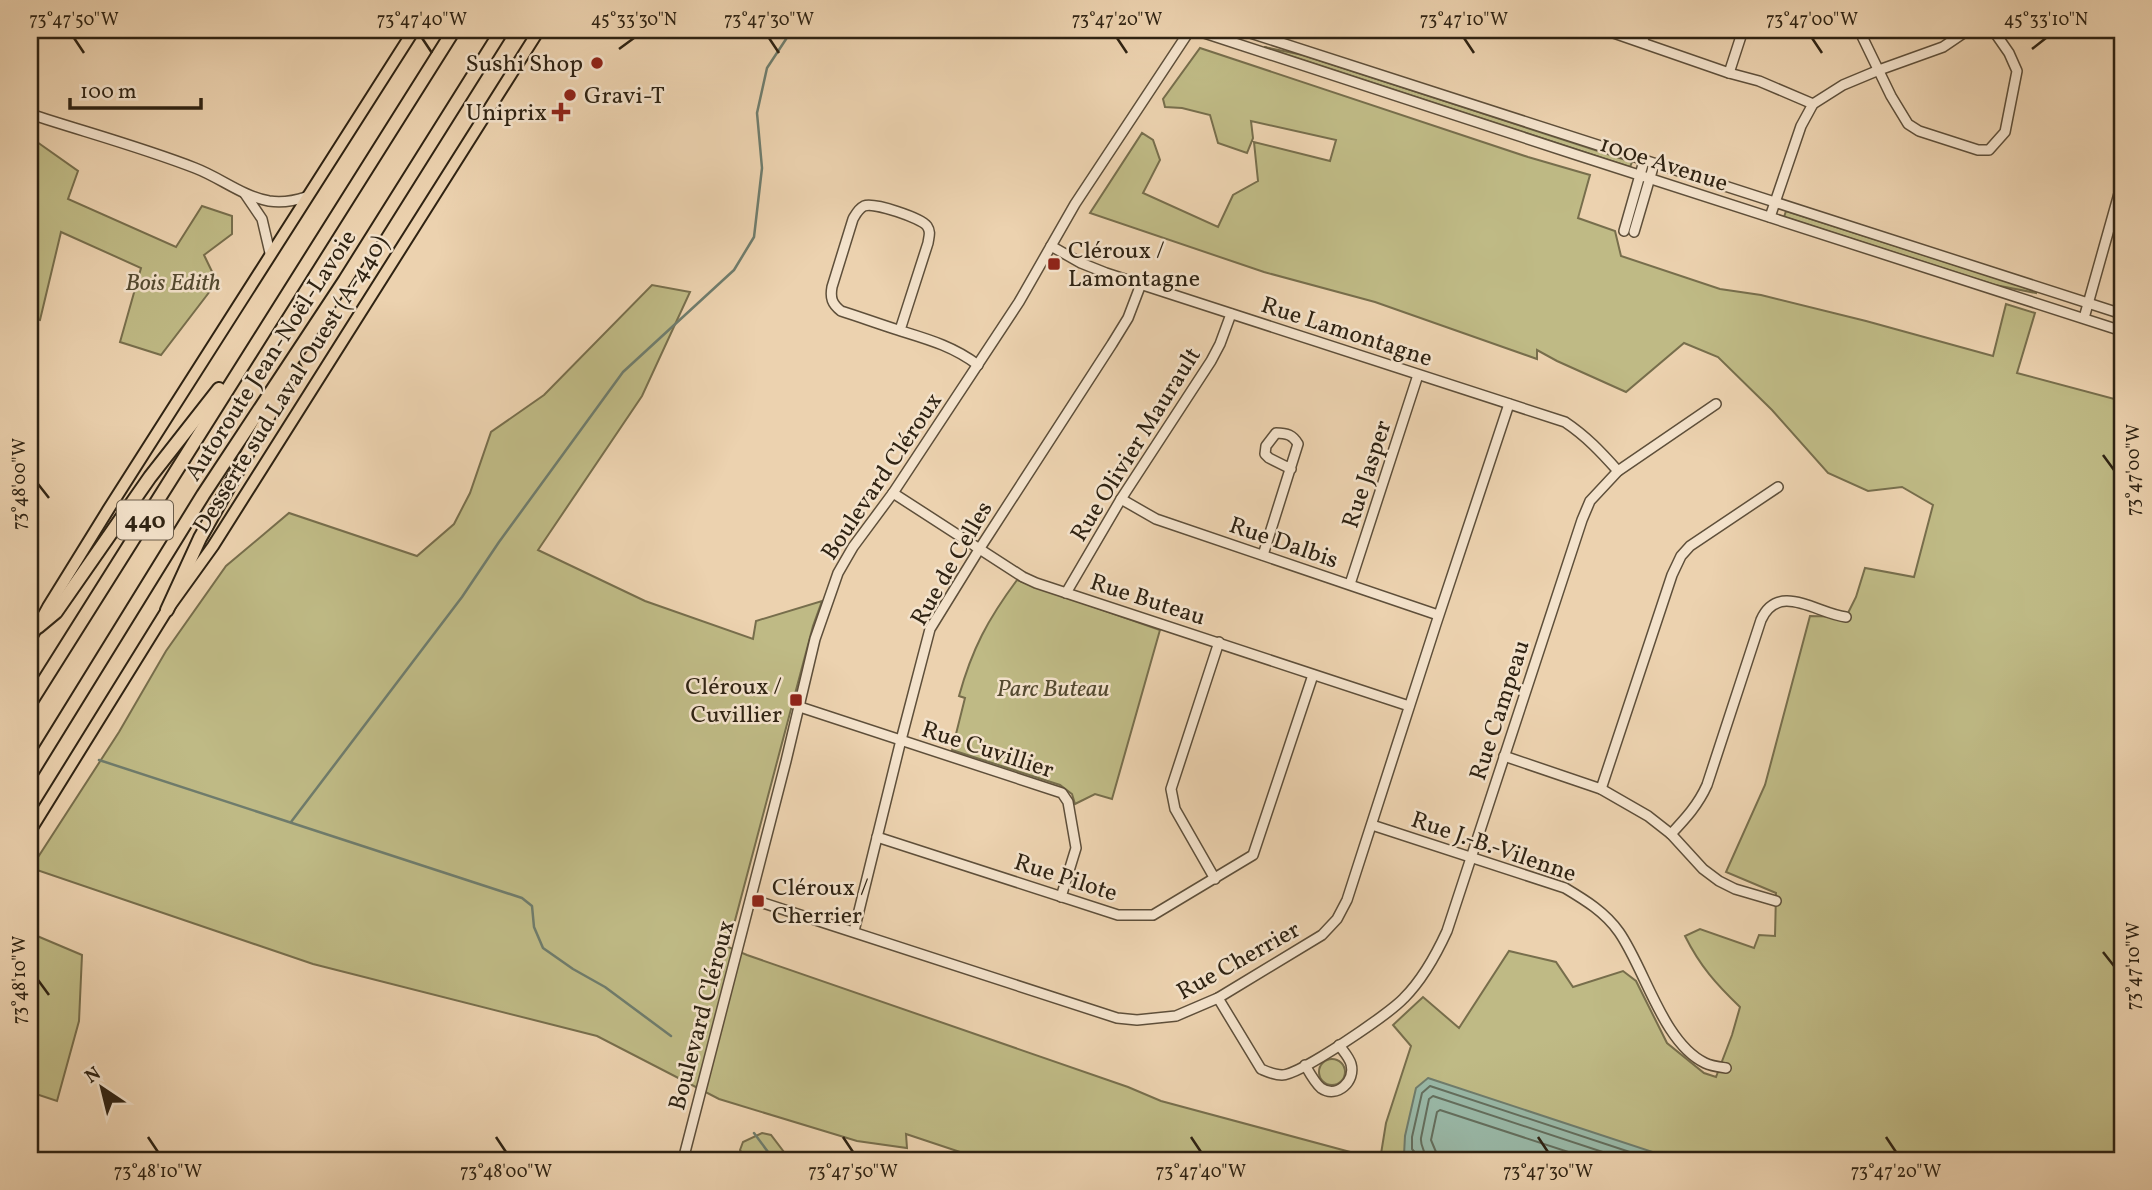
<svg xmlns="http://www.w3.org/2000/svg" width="2152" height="1190" font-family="Vollkorn,serif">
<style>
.green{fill:#bfba85;stroke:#776e4c;stroke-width:2}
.water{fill:#99b8a7;stroke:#6f7c6c;stroke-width:2}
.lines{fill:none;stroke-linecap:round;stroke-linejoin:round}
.shore{stroke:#646e5d;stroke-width:2}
.stream{stroke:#6f7c6c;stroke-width:2.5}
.minor-casing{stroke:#5e4f3a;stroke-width:12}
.major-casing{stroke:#2f2313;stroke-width:14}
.highway-casing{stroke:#2f2313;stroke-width:16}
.minor{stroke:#f3e2cb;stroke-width:9}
.major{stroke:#ecd2af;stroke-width:10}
.highway{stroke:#ecd2af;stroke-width:12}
.ticks{fill:none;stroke:#2f2313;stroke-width:2.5}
.poi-dot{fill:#8f2418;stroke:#f3e2cb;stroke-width:2.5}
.labels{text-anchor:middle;stroke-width:5;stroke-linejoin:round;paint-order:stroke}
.shield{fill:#f3e2cb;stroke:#6a5c4a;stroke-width:2}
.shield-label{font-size:23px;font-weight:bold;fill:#2f2313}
.poi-label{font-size:24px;fill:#2f2313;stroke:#f3e2cb;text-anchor:end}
.street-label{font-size:24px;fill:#2f2313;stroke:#f3e2cb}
.park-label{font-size:24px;font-style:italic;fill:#534930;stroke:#f3e2cb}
.neatline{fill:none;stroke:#2f2313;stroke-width:2.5}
.ticks-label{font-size:18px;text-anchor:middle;fill:#2f2313}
</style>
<rect width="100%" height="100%" fill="#ecd2af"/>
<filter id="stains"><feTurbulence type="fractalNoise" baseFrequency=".00286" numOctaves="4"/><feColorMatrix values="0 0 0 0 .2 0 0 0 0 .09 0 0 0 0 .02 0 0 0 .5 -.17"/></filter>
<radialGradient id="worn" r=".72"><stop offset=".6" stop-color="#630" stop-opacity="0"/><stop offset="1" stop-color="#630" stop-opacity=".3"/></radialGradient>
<g class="green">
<polygon points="1264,47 1303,55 1632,162 1630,167"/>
<path d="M1200,48l328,109 62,18 -12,43 37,13 6,25 99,33 41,6 105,26 127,35 13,-52 29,9 -18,60 105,28v759h-1138l-78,-26 1,14 -50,-7 -138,-42 -122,-63 -284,-72 -282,-96 88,-136 47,-81 60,-85 63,-53 128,43 37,-32 16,-31 21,-61 53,-37 108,-110 38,7 -48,104 -104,154 107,51 108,38 3,-18 66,-20 -9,25 -85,321 19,8 381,132 33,14 219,59 6,-37 25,-77 -18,-21 30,-28 36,31 50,-77 47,11 17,25 50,-16 13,10 31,62 37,30 12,4 16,-42 8,-28c-24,-23 -40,-41 -55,-71l15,-7 54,19 5,-13 16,1 1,-43 -50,-21 39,-87 45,-169 36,1 10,-20 9,-29 49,9 19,-72 -31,-18 -34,4 -40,-18 -56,-63 -54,-53 -34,-14 -58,49 -69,-31 -20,-11v9l-162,-57 -111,-30 -174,-59 52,-80 11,7 7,20 -17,33 75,34 15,-32 25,-14 -4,-39 76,19 6,-21 -85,-19 2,17 -6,15 -29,-10 -8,-28 -28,-7 -17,-1 -2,-8z"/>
<polygon points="30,137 78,171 68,199 176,247 202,206 232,216 232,234 204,255 217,282 161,355 120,342 141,268 61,232 40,320 30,317"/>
<polygon points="1786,211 2021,286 2036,292 2036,293 1995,285 1784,217"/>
<path d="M1017,580l143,50 -48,169 -17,-5 -20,10 -3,-10 -12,-9 -108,-35 13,-52 -6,-2c13,-47 29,-77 58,-116z"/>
<polygon points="30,933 82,955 79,1021 57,1101 30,1092"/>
<circle cx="1332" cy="1072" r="13"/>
<polygon points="762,1133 771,1135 790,1160 747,1160 740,1150 743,1142"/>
</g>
<polygon class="water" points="1428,1078 1671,1158 1670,1160 1420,1160 1404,1155 1405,1136 1416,1088"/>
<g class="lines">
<g class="shore">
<polyline points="1418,1160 1417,1155 1412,1149 1412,1137 1422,1093 1430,1086 1654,1160"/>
<path d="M1426,1160c0,-9 -6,-13 -5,-22l8,-39 4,-3 194,64"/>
<polyline points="1437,1160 1436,1152 1431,1140 1437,1112 1440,1110 1593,1160"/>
</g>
<g class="stream">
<polyline points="99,760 522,898 532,906 534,927 543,948 573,969 605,987 671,1036"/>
<polyline points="291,822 462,597 499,542 623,372 734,270 754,237 762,168 757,113 767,68 792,30"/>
<polyline points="754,1133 774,1160"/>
</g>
<g class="minor-casing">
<g id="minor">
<polyline points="1195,30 1577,155 2122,331"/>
<polyline points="1241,30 2122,314"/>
<polyline points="1605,30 1729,73 1759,81 1813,104"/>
<polyline points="1859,30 1891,96 1908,124 1919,131 1978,150 1989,150 2005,132 2017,71 2009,53 1993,30"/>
<polyline points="1642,42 1647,30"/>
<polyline points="1729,73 1743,30"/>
<path d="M30,114c55,18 111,33 165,54 26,10 47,28 74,33 13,2 25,0 37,-4"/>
<polyline points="245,194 262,219 270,253"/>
<polyline points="1770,217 1801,126 1813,104 1843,85 1879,70 1943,47 1968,30"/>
<polyline points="1624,231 1644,161"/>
<polyline points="1634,232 1654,164"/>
<path d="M1051,246l30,17 25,10 459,149c21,14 36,30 53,49"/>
<polyline points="2084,318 2122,183"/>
<path d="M900,330l28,-87c1,-7 3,-11 -1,-17 -6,-8 -53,-24 -63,-20 -6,3 -8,8 -11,13l-21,68c-2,11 0,17 9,24 19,6 38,13 57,19 29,9 55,16 80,35"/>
<polyline points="893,493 1023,577 1036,583 1409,706"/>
<polyline points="1121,499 1156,519 1438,615"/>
<path d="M1263,555l35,-111c-5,-9 -11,-11 -22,-11l-10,13 -1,8 4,4 22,11"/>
<polyline points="1350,584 1418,375"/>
<polyline points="1066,593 1121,499 1211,361 1220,344 1231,314"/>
<polyline points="800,707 1062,793 1068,802 1076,848 1061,897"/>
<polyline points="1504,756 1601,789 1648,816 1671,834 1703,869 1719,881 1735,889 1776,901"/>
<polyline points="1601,789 1672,575 1681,556 1690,546 1778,487"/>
<path d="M1372,825l193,63c20,12 40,24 54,44 26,37 44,111 86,131 6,3 14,4 21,5"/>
<path d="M1671,834c15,-16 27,-29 36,-49l54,-165c17,-39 57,-6 85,-3"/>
<polyline points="877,837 1118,915 1153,915 1253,855 1313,675"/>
<polyline points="1215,879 1175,809 1171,789 1219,642"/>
<polyline points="751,899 1117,1018 1137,1020 1176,1016 1218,998 1322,935 1337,919 1347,900 1436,624 1509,404"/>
<polyline points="854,931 901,740 930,629 980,548 1112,344 1128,318 1141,284"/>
<path d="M1218,998l43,71c7,3 13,6 21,6 18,0 107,-61 122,-77 19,-19 32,-43 43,-67l135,-411 8,-19 28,-30 98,-67"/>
<path d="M1305,1065c4,7 10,18 16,23 16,11 35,-7 30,-24 -2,-7 -8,-13 -12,-19"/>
<polyline points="683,1160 786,761 815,639 838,573 853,547 893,493 1019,302 1075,204 1190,30"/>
</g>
</g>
<g class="major-casing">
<g id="major">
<polyline points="30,640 48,607 108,510 414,30"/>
<polyline points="30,831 167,610 213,546 539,30"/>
</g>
</g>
<g class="highway-casing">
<g id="highway">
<polyline points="167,610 200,538 295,369"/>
<polyline points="38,627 56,612 150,477 219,389"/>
<polyline points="30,703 454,30"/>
<polyline points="30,775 203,495 345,280 502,30"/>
</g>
</g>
<use href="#minor" class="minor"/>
<use href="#major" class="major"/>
<use href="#highway" class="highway"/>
</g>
<path class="ticks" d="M74,38l10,15M422,38l10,15M769,38l10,15M1117,38l10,15M1464,38l10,15M1812,38l10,15M619,49l15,-11M2032,49l14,-11M2103,455l11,15M38,484l11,14M2103,952l11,14M38,980l11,15M148,1137l10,15M496,1137l10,15M843,1137l10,15M1191,1137l10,15M1538,1137l10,15M1886,1137l10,15"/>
<g class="poi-dot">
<circle cx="597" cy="63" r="7"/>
<circle cx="570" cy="95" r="7"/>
<path d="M557.5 101.5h7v7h7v7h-7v7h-7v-7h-7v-7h7z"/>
<rect x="1047" y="257" width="14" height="14" rx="3.5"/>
<rect x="789" y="693" width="14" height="14" rx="3.5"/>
<rect x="751" y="894" width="14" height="14" rx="3.5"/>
</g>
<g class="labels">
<rect class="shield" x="117" y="500.5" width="56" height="39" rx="5"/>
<g class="shield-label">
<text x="145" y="528">440</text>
</g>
<g class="poi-label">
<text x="583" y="71">Sushi Shop</text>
<text x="584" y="103" text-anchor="start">Gravi-T</text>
<text x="547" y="120">Uniprix</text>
<text x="1068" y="258" text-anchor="start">Cléroux /<tspan x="1068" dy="28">Lamontagne</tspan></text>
<text x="782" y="694">Cléroux /<tspan x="782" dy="28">Cuvillier</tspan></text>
<text x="772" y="895" text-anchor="start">Cléroux /<tspan x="772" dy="28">Cherrier</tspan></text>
</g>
<g class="street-label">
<text transform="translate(1664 163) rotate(18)" y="8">100e Avenue</text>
<text transform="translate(1347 331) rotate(18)" y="8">Rue Lamontagne</text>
<text transform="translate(270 355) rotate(-57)" y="8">Autoroute Jean-Noël-Lavoie</text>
<text transform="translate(290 384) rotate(-58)" y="8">Desserte sud Laval Ouest (A-440)</text>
<text transform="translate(1135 444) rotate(-58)" y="8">Rue Olivier Maurault</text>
<text transform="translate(1366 474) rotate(-72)" y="8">Rue Jasper</text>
<text transform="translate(881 476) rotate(-56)" y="8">Boulevard Cléroux</text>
<text transform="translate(1284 542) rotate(19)" y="8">Rue Dalbis</text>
<text transform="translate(951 563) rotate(-60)" y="8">Rue de Celles</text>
<text transform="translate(1148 599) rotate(18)" y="8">Rue Buteau</text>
<text transform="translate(1499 710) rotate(-72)" y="8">Rue Campeau</text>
<text transform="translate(988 749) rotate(18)" y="8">Rue Cuvillier</text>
<text transform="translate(1494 846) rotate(19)" y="8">Rue J.-B.-Vilenne</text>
<text transform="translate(1066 877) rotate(18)" y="8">Rue Pilote</text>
<text transform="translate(1238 960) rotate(-29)" y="8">Rue Cherrier</text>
<text transform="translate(701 1015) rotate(-75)" y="8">Boulevard Cléroux</text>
</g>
<g class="park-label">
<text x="173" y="290">Bois Edith</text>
<text x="1053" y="696">Parc Buteau</text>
</g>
</g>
<rect width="2152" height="1190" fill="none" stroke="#ecd2af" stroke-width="77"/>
<g transform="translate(102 1088) rotate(325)" stroke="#f3e2cb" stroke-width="5" paint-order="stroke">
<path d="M0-5L12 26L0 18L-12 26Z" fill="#2f2313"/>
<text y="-10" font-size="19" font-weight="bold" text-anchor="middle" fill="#2f2313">N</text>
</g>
<path d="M70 98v10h131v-10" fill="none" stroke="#2f2313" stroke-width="3.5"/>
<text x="80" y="98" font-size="21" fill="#2f2313" stroke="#f3e2cb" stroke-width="5" paint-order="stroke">100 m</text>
<rect x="38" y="38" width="2076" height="1114" class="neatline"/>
<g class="ticks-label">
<text x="74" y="25">73°47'50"W</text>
<text x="422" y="25">73°47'40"W</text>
<text x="634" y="25">45°33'30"N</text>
<text x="769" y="25">73°47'30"W</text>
<text x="1117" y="25">73°47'20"W</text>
<text x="1464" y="25">73°47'10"W</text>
<text x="1812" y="25">73°47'00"W</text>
<text x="2046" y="25">45°33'10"N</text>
<text transform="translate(2133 470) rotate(-90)" y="6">73°47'00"W</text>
<text transform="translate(19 484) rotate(-90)" y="6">73°48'00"W</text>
<text transform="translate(2133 966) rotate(-90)" y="6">73°47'10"W</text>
<text transform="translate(19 980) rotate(-90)" y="6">73°48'10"W</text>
<text x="158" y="1177">73°48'10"W</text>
<text x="506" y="1177">73°48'00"W</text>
<text x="853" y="1177">73°47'50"W</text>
<text x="1201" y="1177">73°47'40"W</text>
<text x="1548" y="1177">73°47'30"W</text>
<text x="1896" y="1177">73°47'20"W</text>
</g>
<rect width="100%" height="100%" filter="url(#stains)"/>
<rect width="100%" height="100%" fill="url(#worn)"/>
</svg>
